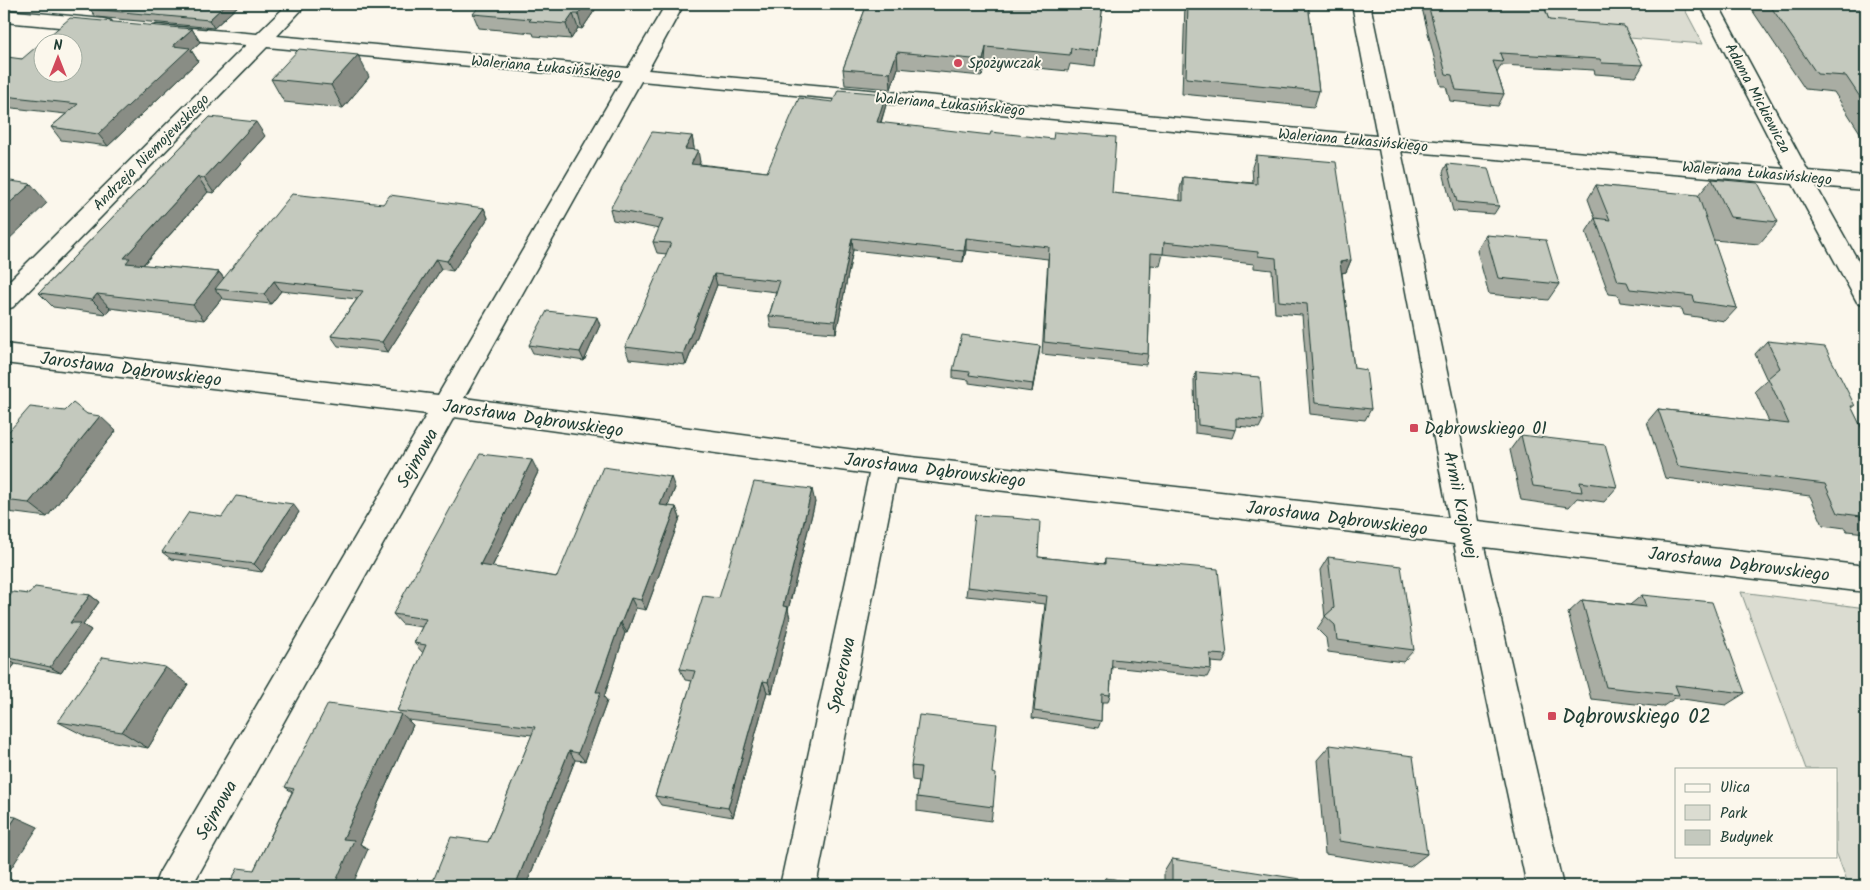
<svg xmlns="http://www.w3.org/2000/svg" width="1870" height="890" font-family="Kalam,sans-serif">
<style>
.green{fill:#dbdcd1;stroke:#7d8c82}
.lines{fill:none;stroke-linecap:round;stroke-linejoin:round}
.minor-casing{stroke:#1f3d34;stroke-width:3}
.minor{fill:#fbf7ec;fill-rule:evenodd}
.wall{fill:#a9ada3;stroke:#1f3d34}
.shaded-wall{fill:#898d85;stroke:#1f3d34}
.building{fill:#c4c9be;stroke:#1f3d34;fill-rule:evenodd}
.poi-dot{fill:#d1495b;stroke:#fbf7ec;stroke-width:2}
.labels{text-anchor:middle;stroke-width:4;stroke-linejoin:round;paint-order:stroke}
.far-poi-label{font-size:15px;fill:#1f3d34;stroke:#fbf7ec;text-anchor:start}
.far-street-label{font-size:15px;fill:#1f3d34;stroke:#fbf7ec}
.street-label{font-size:18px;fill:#1f3d34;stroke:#fbf7ec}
.poi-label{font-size:18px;fill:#1f3d34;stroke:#fbf7ec;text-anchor:start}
.near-poi-label{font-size:21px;fill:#1f3d34;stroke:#fbf7ec;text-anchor:start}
</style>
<rect width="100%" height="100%" fill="#fbf7ec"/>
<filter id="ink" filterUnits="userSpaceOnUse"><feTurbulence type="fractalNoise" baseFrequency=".02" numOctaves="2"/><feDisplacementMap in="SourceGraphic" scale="10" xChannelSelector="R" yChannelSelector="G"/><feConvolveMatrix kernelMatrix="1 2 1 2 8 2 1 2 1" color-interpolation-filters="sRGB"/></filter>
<g filter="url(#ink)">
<g class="green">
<polygon points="1533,4 1682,4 1703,44 1543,31"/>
<polygon points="1741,592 1866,608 1866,886 1849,886 1836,852 1836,769 1806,769"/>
</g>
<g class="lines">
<g class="minor-casing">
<g id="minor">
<path d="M288,4h19l-30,32 351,32 38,-64h18l-36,66 729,66 -25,-132h18l28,134 387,31 -85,-165h18l90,167 58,5v14l-50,-4 50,89v30l-9,-3 -64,-118 -392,-33 77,370 388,45v26l-382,-45 79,339h-36l-73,-342 -558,-66 -80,408h-36l89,-412 -415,-57 -262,469h-38l5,-13 268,-459 -423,-51v-19l434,51 184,-315 -355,-33 -254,260 -9,3v-24l242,-241 -89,-8 -7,-2 -3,-4 3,-4 7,-2 100,9zM641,81l738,68 70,369 -564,-64 -421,-56z"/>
<polygon points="4,10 104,19 111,21 113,25 111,29 104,31 4,22"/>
</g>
</g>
<use href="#minor" class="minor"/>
</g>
<g class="wall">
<polygon points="96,4 240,4 214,28 96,17 90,9"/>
<polygon points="599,4 582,29 578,28 571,39 534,36 533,33 479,28 473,14"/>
<polygon points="867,4 1103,4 1095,67 1070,64 1068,71 985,63 982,76 898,68 891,89 845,85 843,69"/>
<polygon points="1185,4 1308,4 1319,91 1314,107 1182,94"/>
<polygon points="1421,4 1543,4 1549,20 1643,65 1636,77 1595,74 1594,70 1501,65 1497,73 1504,94 1498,106 1450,101 1446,86 1441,86"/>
<polygon points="1748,4 1866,4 1866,142 1834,92 1805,89"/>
<polygon points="192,29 200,42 191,50 198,61 108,146 61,140 51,127 66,114 4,107 4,60 22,59"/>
<polygon points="369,77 343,108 284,102 271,79"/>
<polygon points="886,94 886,105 881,123 1112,193 1180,201 1180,189 1183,177 1253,183 1252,167 1256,155 1351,260 1346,272 1342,273 1354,368 1371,409 1365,420 1310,414 1302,315 1275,313 1272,270 1254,268 1254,264 1163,254 1160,266 1151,265 1148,354 1146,365 1042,354 1048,259 966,250 963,262 853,250 836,333 771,328 769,316 776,292 717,285 686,365 629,359 625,347 667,254 657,253 653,242 659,229 613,220 610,209 692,136 694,148 694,150 700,162 699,164 767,172 833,102"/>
<polygon points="210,117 265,136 214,193 208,192 143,265 219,272 224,278 383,204 484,208 488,218 453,271 441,269 388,352 338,346 331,336 357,299 281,291 271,304 223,299 222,298 204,320 110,308 106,314 53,307 39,293"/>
<polygon points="1447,164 1499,206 1494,214 1453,211 1443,172"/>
<polygon points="1712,179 1778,222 1759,244 1713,240 1737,308 1725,321 1684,315 1682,309 1620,302 1618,295 1609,294 1586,232 1595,218 1588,199 1596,185 1698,196"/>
<polygon points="1486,235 1559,284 1548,300 1489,294 1477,251"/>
<polygon points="600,325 584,361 533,353 529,345"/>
<polygon points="1767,341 1855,406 1852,409 1866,437 1866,533 1847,531 1845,528 1823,525 1810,496 1665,478 1647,422 1658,409 1769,422 1755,391 1767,380 1755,354"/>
<polygon points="1039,354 1032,392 969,383 969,380 953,378 953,370"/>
<polygon points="1196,372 1263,420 1259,428 1236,426 1236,430 1233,438 1195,433 1194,380"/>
<polygon points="87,414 116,431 47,517 8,512 4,509 4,437"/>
<polygon points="1521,435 1617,487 1604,502 1577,498 1569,507 1521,500 1510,450"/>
<polygon points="538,472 492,567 557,577 675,488 668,506 676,507 680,518 646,610 636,608 627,633 625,633 604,697 607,701 585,761 575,760 526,886 431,886 488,842 532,735 408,720 413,725 360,844 368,849 254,870 292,792 285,787 399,713 397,711 423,653 414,643 422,627 402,624 393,614"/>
<polygon points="815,502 788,610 790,618 772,693 767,692 733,817 661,805 655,796 692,681 685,680 680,669 719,598"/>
<polygon points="299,512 262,572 171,559 162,552 222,517"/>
<polygon points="1013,519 1038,557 1104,564 1105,559 1227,655 1223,663 1211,662 1211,669 1207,677 1112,667 1110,695 1108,702 1102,702 1101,721 1098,728 1032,718 1045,604 966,596 967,587"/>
<polygon points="1328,557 1414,650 1403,662 1328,652 1326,638 1317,629 1325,617 1320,570"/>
<polygon points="29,594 90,595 99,602 83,625 91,630 61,673 15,664 4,679 4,604"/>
<polygon points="1642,595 1745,693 1726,705 1675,698 1662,707 1591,699 1568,613 1582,600 1630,605"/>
<polygon points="188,684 148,748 87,737 58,722"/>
<polygon points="1330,745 1427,854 1410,867 1325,854 1317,760"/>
<polygon points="911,766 992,773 993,807 991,821 917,811 917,797 919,781 912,780"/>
<polygon points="1172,859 1300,886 1101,886 1105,878 1164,886 1164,872"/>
</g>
<g class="shaded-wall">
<polygon points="226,4 240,4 214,28 209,20"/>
<polygon points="585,4 599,4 582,29 578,14"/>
<polygon points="573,14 578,28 571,39 566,24"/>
<polygon points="192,29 200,42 191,50 198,61 108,146 98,134 173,46"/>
<polygon points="986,47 985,63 982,76 983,60"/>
<polygon points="897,52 898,68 891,89 890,73"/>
<polygon points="358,55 369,77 343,108 331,85"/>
<polygon points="886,94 886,105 877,134 877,122"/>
<polygon points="256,122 265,136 214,193 204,178"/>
<polygon points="692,136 694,148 688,160 685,149"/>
<polygon points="698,150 700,162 694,175 691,164"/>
<polygon points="198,177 208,192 139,269 126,263 124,258"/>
<polygon points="31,184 47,203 4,244 4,208"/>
<polygon points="484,208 488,218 453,271 447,261"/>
<polygon points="852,238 853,250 836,333 835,321"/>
<polygon points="966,238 966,250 963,262 964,251"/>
<polygon points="436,259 441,269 388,352 382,342"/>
<polygon points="1351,260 1346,272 1336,274 1340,262"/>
<polygon points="219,272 230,287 215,289 222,298 204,320 193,305"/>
<polygon points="714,274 717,285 686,365 683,354"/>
<polygon points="274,281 281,291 271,304 264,294"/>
<polygon points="97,294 110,308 106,314 92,300"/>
<polygon points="597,317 600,325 584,361 580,352"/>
<polygon points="1040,346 1039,354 1032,392 1033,384"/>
<polygon points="100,416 116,431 47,517 29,503"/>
<polygon points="532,460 538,472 488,575 480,565"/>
<polygon points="671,477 675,488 664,516 660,505"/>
<polygon points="812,489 815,502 788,610 790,618 772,693 768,682 783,606"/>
<polygon points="293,504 299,512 262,572 254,564"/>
<polygon points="676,507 680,518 646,610 641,600"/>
<polygon points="90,595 99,602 83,625 91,630 61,673 50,667 70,623"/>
<polygon points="631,598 636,608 627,633 621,623"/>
<polygon points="620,623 625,633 604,697 607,701 585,761 578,753 596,692"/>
<polygon points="5,657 15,664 4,679 4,658"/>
<polygon points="165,667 188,684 148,748 122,732"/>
<polygon points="763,681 767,692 733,817 728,808"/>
<polygon points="401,714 413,725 360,844 368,849 352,886 334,886 343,839"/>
<polygon points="569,751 575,760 526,886 515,886"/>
<polygon points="16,817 38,827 4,879 4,835"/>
</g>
<g class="building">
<polygon points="96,4 226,4 209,20 90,9"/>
<polygon points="481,4 585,4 578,14 573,14 566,24 529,21 531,19 473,14"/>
<polygon points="867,4 1103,4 1097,51 1071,48 1070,55 986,47 983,60 897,52 890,73 843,69"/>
<polygon points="1188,4 1308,4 1319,91 1186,78"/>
<polygon points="1428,4 1543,4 1549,20 1624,26 1643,65 1602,63 1600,59 1500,53 1503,62 1493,61 1504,94 1456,90 1452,75 1446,74"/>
<polygon points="1769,4 1866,4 1866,106 1846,76 1817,74"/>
<path d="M70,18l122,11 -19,17 17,2 -92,86 -47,-7 27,-23 -74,-8v-36l3,-3 15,2zM42,42h30v30h-30z"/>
<polygon points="299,49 358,55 331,85 271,79"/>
<polygon points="838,90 886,94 877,122 990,135 991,132 1053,139 1054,132 1116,137 1112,193 1183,201 1183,177 1257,184 1256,155 1336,162 1351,260 1340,262 1354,368 1366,370 1371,409 1315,403 1307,304 1279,301 1276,258 1258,256 1258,252 1164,242 1163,254 1151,253 1148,354 1044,342 1049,247 966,238 964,251 852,238 835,321 769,316 780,281 714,274 683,354 625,347 671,243 653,242 663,219 610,209 652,132 692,136 685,149 698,150 691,164 767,172 799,98 833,102"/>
<polygon points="210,117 256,122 204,178 198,177 124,258 130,258 126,263 219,272 193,305 97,294 92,300 39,293"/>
<polygon points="1447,164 1488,168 1499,206 1457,202"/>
<polygon points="1712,179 1758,183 1778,222 1730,217"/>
<polygon points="4,180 31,184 4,208"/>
<polygon points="1596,185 1698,195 1737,308 1695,302 1693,296 1630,289 1627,282 1618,281 1595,218 1610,220"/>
<polygon points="292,194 383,204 390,195 484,208 447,261 436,259 382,342 331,336 363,291 274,281 264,294 215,289"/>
<polygon points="1486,235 1546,240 1559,284 1498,278"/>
<polygon points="547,311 597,317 580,352 529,345"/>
<polygon points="962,335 1040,346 1033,384 969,375 970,372 953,370"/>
<polygon points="1767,341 1825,347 1855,406 1851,406 1866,437 1866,520 1863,520 1861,516 1838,513 1825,484 1678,466 1658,409 1789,424 1768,378 1780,368"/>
<polygon points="1196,372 1260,377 1263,420 1236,418 1236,430 1198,425"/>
<polygon points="73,403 87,414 100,416 29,503 4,500 4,481 8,476 4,476 4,437 30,407 65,411"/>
<polygon points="1521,435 1605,445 1617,487 1580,482 1582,492 1533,486"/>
<polygon points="480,454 532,460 480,565 557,577 603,467 671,477 660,505 676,507 641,600 631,598 621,623 620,623 596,692 601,692 578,753 569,751 515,886 431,886 451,837 488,842 535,727 397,711 426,645 414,643 426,619 393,614"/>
<polygon points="754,482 812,489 783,606 788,607 768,682 763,681 728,808 655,796 695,671 680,669 703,596 719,598"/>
<polygon points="236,496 293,504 254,564 162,552 189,512 222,517"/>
<polygon points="975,515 1014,517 1013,518 1040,521 1038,557 1105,564 1105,559 1218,569 1227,655 1210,654 1211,669 1112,659 1110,695 1102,694 1101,721 1034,711 1047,596 967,587"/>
<polygon points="1328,557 1401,566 1414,650 1337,640 1335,625 1325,616 1334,608"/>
<polygon points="35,587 90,595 70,623 81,623 50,667 5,657 4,658 4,604 13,592 29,594"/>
<polygon points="1642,595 1712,602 1745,693 1675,685 1679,695 1606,687 1582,600 1646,607"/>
<polygon points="103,657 165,667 122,732 58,722"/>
<polygon points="328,704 401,714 343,839 354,840 334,886 228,886 238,868 254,870 294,789 285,787"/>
<polygon points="919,715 997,724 992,773 996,774 993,807 917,797 921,767 911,766"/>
<polygon points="1330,745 1413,756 1427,854 1339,841"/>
<polygon points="4,815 16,817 4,835"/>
<polygon points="1172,859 1300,879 1300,886 1172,886"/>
<polygon points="1105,878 1167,886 1105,886"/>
</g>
</g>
<g class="poi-dot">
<circle cx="958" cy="63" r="5"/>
<rect x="1409" y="423" width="10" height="10" rx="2.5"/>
<rect x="1547" y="711" width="10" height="10" rx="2.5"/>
</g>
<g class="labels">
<g class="far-poi-label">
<text x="968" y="68">Spożywczak</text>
</g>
<g class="far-street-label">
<text transform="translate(546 67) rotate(5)" y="5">Waleriana Łukasińskiego</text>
<text transform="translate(1758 98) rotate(62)" y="5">Adama Mickiewicza</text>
<text transform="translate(950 104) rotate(5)" y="5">Waleriana Łukasińskiego</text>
<text transform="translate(1353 140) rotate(5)" y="5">Waleriana Łukasińskiego</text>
<text transform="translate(151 152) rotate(-45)" y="5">Andrzeja Niemojewskiego</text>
<text transform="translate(1757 173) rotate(5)" y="5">Waleriana Łukasińskiego</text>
</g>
<g class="street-label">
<text transform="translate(131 369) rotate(7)" y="6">Jarosława Dąbrowskiego</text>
<text transform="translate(533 418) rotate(8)" y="6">Jarosława Dąbrowskiego</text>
<text transform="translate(417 458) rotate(-60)" y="6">Sejmowa</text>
<text transform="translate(935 470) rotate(7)" y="6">Jarosława Dąbrowskiego</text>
<text transform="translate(1461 505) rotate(78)" y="6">Armii Krajowej</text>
<text transform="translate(1337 518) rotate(7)" y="6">Jarosława Dąbrowskiego</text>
<text transform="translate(1739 564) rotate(7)" y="6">Jarosława Dąbrowskiego</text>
<text transform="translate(841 675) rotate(-78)" y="6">Spacerowa</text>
<text transform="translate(216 810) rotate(-60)" y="6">Sejmowa</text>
</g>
<g class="poi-label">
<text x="1424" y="434">Dąbrowskiego 01</text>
</g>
<g class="near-poi-label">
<text x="1562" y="723">Dąbrowskiego 02</text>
</g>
</g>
<rect width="1870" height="890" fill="none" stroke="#fbf7ec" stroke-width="20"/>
<rect x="10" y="10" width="1850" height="870" fill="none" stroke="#1f3d34" stroke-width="2" filter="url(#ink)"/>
<rect x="1675" y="768" width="162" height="90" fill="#fbf7ec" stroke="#a3ada2"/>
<rect x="1685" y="784" width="25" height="8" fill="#fbf7ec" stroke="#a3ada2"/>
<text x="1720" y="792" font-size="15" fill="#1f3d34">Ulica</text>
<rect x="1685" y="805" width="25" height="15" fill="#dbdcd1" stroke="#a3ada2"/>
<text x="1720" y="818" font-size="15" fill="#1f3d34">Park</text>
<rect x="1685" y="830" width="25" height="15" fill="#c4c9be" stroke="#a3ada2"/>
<text x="1720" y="842" font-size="15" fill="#1f3d34">Budynek</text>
<g transform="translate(58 58)"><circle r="24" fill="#fbf7ec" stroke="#a3ada2"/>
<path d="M0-4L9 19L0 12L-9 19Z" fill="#d1495b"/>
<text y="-8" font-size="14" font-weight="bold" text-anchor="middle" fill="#1f3d34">N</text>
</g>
</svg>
